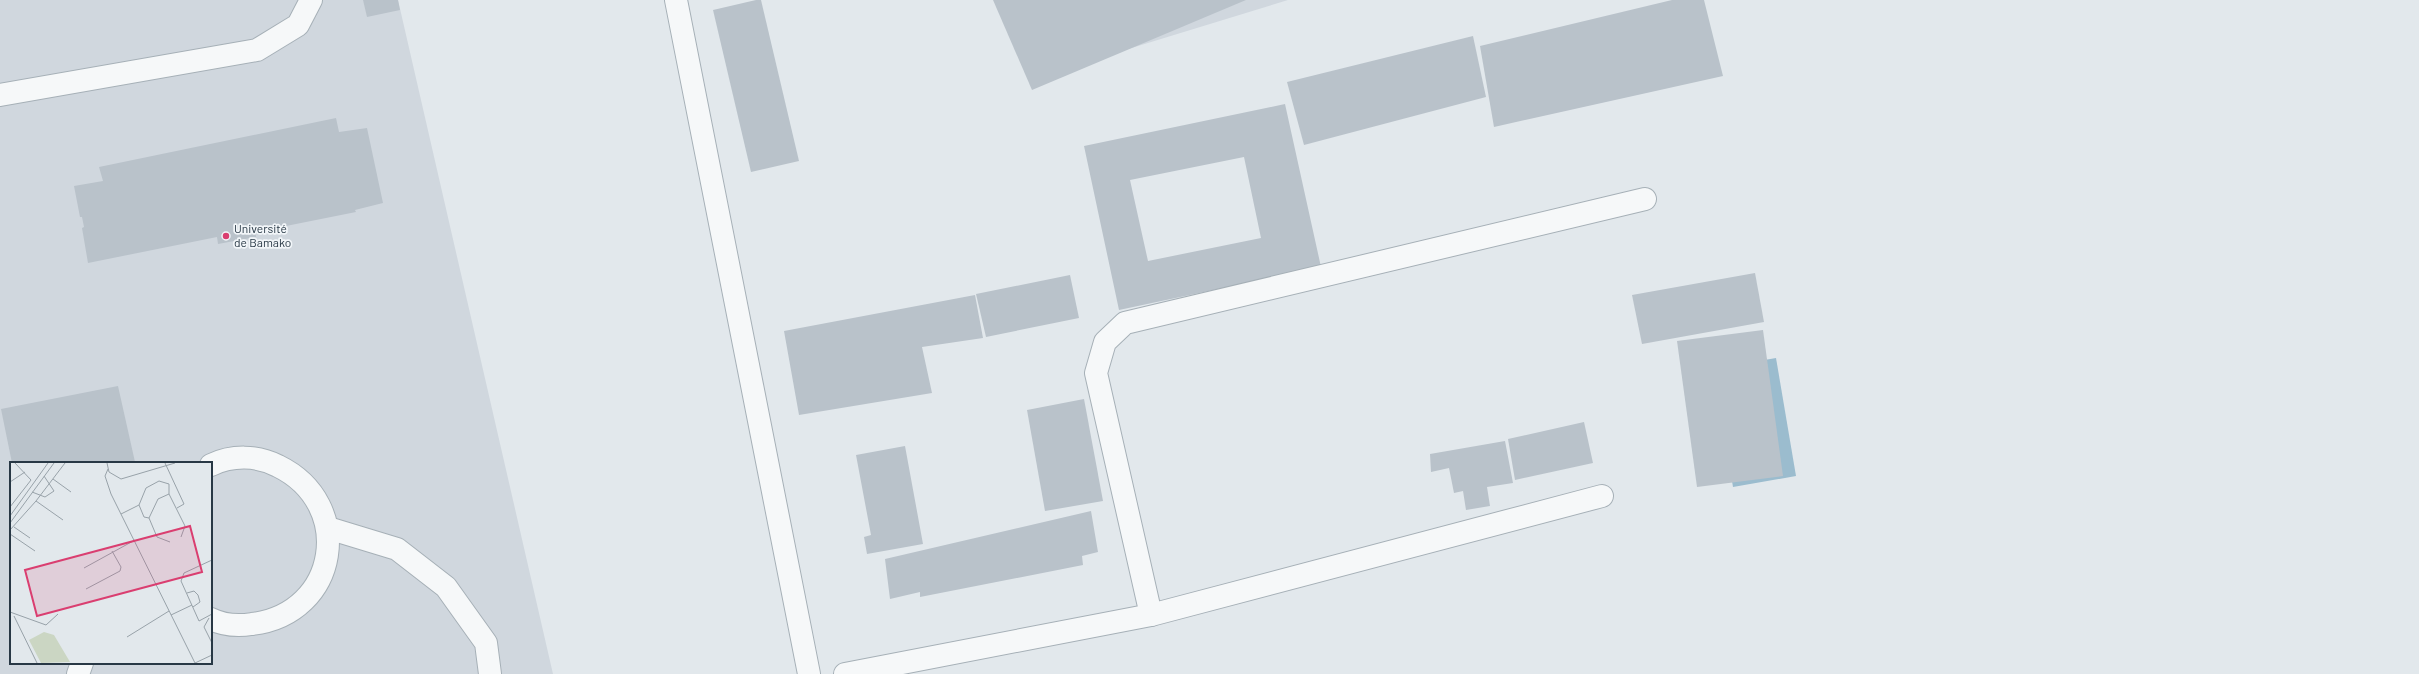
<svg xmlns="http://www.w3.org/2000/svg" width="2419" height="674" font-family="Barlow,sans-serif">
<style>
.built{fill:#d0d7de;fill-rule:evenodd}
.water{fill:#9bbcce}
.building{fill:#b9c2ca;fill-rule:evenodd}
.lines{fill:none;stroke-linecap:round;stroke-linejoin:round}
.minor-casing{stroke:#a6b0b7;stroke-width:24}
.minor{stroke:#f6f8f9;stroke-width:22}
.poi-dot{fill:#da3e70;stroke:#f2f6f9;stroke-width:1.5}
.labels{text-anchor:middle;stroke-width:3.5;stroke-linejoin:round;paint-order:stroke}
.poi-label{font-size:12px;fill:#283845;stroke:#f2f6f9;text-anchor:start}
.inset-road{fill:none;stroke:#98a2a9;stroke-width:1}
.view{fill:#da3e70;fill-opacity:0.15;stroke:#da3e70;stroke-width:2}
.inset-edge{fill:none;stroke:#283845;stroke-width:2}
</style>
<rect width="100%" height="100%" fill="#e2e8ec"/>
<g class="built">
<path d="M0,0h398l155,674h-553zM11,463h200v200h-200z"/>
<polygon points="1091,0 1288,0 1125,50"/>
</g>
<polygon class="water" points="1776,358 1796,476 1733,487 1713,369"/>
<g class="building">
<polygon points="363,0 398,0 400,10 367,17"/>
<polygon points="756,0 761,0 799,161 751,172 713,10"/>
<polygon points="993,0 1246,0 1032,90"/>
<polygon points="1672,0 1704,0 1723,76 1494,127 1480,46"/>
<polygon points="1473,36 1486,97 1304,145 1287,82"/>
<path d="M1285,104l36,163 -202,43 -35,-164zM1244,157l17,81 -113,23 -18,-81z"/>
<polygon points="336,118 339,132 367,128 383,203 355,210 356,212 256,232 256,237 218,244 217,237 88,263 82,228 84,227 82,217 80,217 74,186 103,181 99,167"/>
<polygon points="1755,273 1764,322 1642,344 1632,295"/>
<polygon points="1070,275 1079,318 986,337 976,294"/>
<polygon points="975,295 983,338 922,347 932,393 799,415 784,331"/>
<polygon points="1763,330 1783,476 1697,487 1677,341"/>
<polygon points="118,386 135,462 12,463 1,409"/>
<polygon points="1084,399 1103,501 1045,511 1027,410"/>
<polygon points="1584,422 1593,463 1515,480 1508,439"/>
<polygon points="1505,441 1513,483 1487,487 1490,506 1466,510 1463,491 1454,493 1449,468 1431,472 1430,454"/>
<polygon points="905,446 923,544 867,554 864,537 871,535 856,455"/>
<polygon points="1091,511 1098,552 1082,556 1083,565 920,597 920,592 890,599 885,559"/>
</g>
<g class="lines">
<g class="minor-casing">
<g id="minor">
<polyline points="676,0 809,674"/>
<polyline points="0,95 257,50 298,25 311,0"/>
<path d="M211,465c21,-10 46,-10 67,1 78,38 61,148 -26,158 -13,2 -29,1 -41,-5"/>
<polyline points="328,528 397,549 446,587 486,643 490,674"/>
<polyline points="1151,615 1096,373 1105,342 1125,323 1645,199"/>
<polyline points="78,674 82,663"/>
<polyline points="845,674 1151,615 1602,496"/>
</g>
</g>
<use href="#minor" class="minor"/>
</g>
<circle class="poi-dot" cx="226" cy="236" r="4"/>
<g class="labels">
<g class="poi-label">
<text x="234" y="233">Université<tspan x="234" dy="14">de Bamako</tspan></text>
</g>
</g>
<g transform="translate(10 462)">
<rect width="202" height="202" fill="#e2e8ec"/>
<path d="M34,170l10,3 16,27 -29,1 -12,-23z" fill="#cbd6c3"/>
<path class="inset-road" d="M97,1l2,9 12,7 54,-16M155,1l19,41 -7,4M98,7l-3,7 6,18 84,169M43,17l18,13M0,20l15,-10M22,30l13,5 9,-6 -10,-15M26,39l27,19M129,43l7,-17 13,-7 10,3v10M0,45l21,-27 -16,-17M111,52l18,-9 5,12 5,1 8,19 13,5M0,54l38,-53M139,56l9,-19 11,-5 16,32 -4,11M0,61l44,-60M4,65l16,11M0,68l26,-29 29,-38M0,72l25,17M202,98l-28,13 -3,8 18,40 13,-7M74,106l51,-28M76,127l34,-18 1,-4 -9,-16M177,131l7,-2 4,4 2,7 -7,5M0,150l36,13 12,-11M161,153l21,-10M4,154l23,47M199,156l-5,9 8,16M117,175l42,-26M185,201l17,-8"/>
<path class="view" d="M180,64l12,46 -165,44 -12,-46z"/>
<rect width="202" height="202" class="inset-edge"/>
</g>
</svg>
